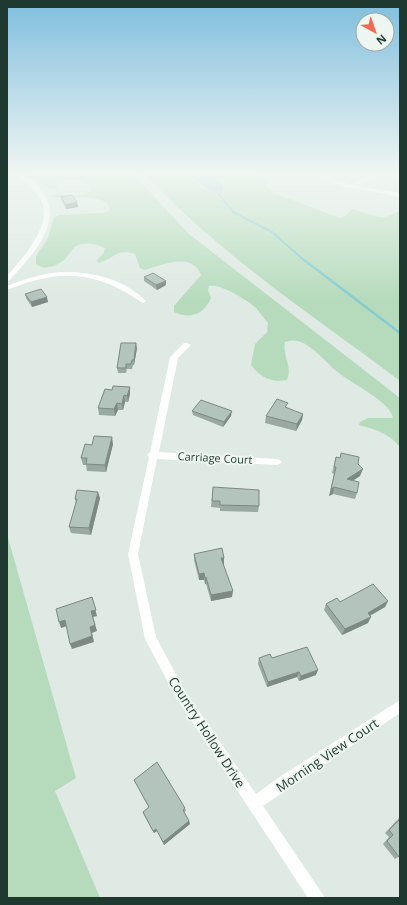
<svg xmlns="http://www.w3.org/2000/svg" width="407" height="905" font-family="'Open Sans',sans-serif">
<style>
.green{fill:#b6dbbc}
.water{fill:#85ccd0}
.lines{fill:none;stroke-linecap:round;stroke-linejoin:round}
.stream-far1{stroke:#85ccd0;stroke-width:2}
.stream{stroke:#85ccd0;stroke-width:2.5}
.minor{fill:#fff;fill-rule:evenodd}
.wall{fill:#9aa9a2}
.shaded-wall{fill:#7d8984}
.building{fill:#b3c4bc;stroke:#7d8984}
.labels{text-anchor:middle;stroke-width:4;stroke-linejoin:round;paint-order:stroke}
.street-label{font-size:11px;fill:#1f3930;stroke:#eef6f1}
.near-street-label{font-size:13px;fill:#1f3930;stroke:#eef6f1}
</style>
<rect width="100%" height="100%" fill="#deeae3"/>
<g class="green">
<path d="M31,172h100l58,62 211,164v49c-12,-14 -23,-17 -41,-22l1,-3 8,-4h25c-2,-16 -41,-34 -54,-45 -10,-7 -18,-18 -28,-25 -7,-6 -17,-10 -26,-6 -3,13 8,25 2,38 -15,3 -27,-3 -36,-15l4,-21 12,-12 1,-9c-4,-5 -8,-10 -12,-15 -7,-7 -38,-26 -47,-22l-1,4 3,8c-7,16 -20,22 -37,14v-6l27,-31c-9,-24 -39,-10 -57,-5l-4,-2 -5,-14c-20,-6 -20,5 -37,9l-1,-3 6,-6 2,-6c-8,-4 -22,-7 -30,-1 -4,3 -7,9 -10,12 -8,7 -21,12 -29,5v-8l12,-18 6,-21 5,-2 43,-2 7,-2v-6c-16,-15 -51,-1 -59,-10 12,-2 32,5 41,-5 -4,-13 -22,-11 -33,-9l-2,2 2,6c-10,1 -20,-7 -28,-13z"/>
<path d="M144,172c10,0 25,-3 34,0 15,6 30,24 46,18l-2,-7 -15,-7 -2,-4h40l20,8 2,2 -1,4 10,8 64,24 4,-1 8,-8 27,8h5l16,-6v170c-87,-66 -184,-128 -256,-209z"/>
<polygon points="7,534 76,778 55,791 100,898 7,898"/>
</g>
<path class="water" d="M178,172h27l3,4 14,7 2,7c-11,4 -18,-2 -26,-8 -7,-4 -14,-6 -20,-10z"/>
<g class="lines">
<polyline class="stream-far1" points="214,188 233,212 272,232 305,261"/>
<polyline class="stream" points="304,260 400,333"/>
<g class="minor">
<path d="M14,172c9,0 19,9 25,16 2,3 5,7 7,10 15,29 -19,63 -37,83l-2,1v-6c16,-19 48,-52 33,-78 -6,-12 -18,-17 -26,-26z"/>
<polygon points="303,172 310,172 352,185 377,172 383,172 357,186 400,193 400,197 343,186"/>
<path d="M59,272c31,-1 65,6 87,29l-3,2 -2,-1c-35,-24 -66,-33 -108,-21 -9,2 -17,6 -26,9v-4c17,-7 34,-12 52,-14z"/>
<polygon points="184,343 187,343 191,345 178,358 159,452 277,459 280,460 282,462 280,464 277,465 157,459 138,554 156,637 185,691 256,794 281,776 400,700 400,713 263,806 322,893 325,898 308,898 177,699 145,639 128,554 149,457 147,455 150,452 170,357"/>
</g>
</g>
<g class="wall">
<polygon points="61,197 77,202 78,207 66,209 62,201"/>
<polygon points="144,277 166,281 166,285 157,290 144,281"/>
<polygon points="25,294 48,302 32,307 26,298"/>
<polygon points="137,348 134,365 133,365 132,369 127,369 126,373 118,373 117,368"/>
<polygon points="105,389 130,394 128,402 125,402 123,410 118,410 115,416 99,415 98,408"/>
<polygon points="287,408 303,414 302,420 296,431 265,423 266,416"/>
<polygon points="192,411 231,416 223,427 193,415"/>
<polygon points="113,444 106,472 87,471 86,465 83,465 81,458 92,445"/>
<polygon points="336,457 358,464 360,476 353,480 357,493 355,499 333,494 329,496 334,474 332,473"/>
<polygon points="213,487 259,506 258,512 220,511 220,508 211,507"/>
<polygon points="100,498 91,535 71,533 69,527 76,503 75,499"/>
<polygon points="194,554 224,558 224,564 223,564 232,597 211,601 206,584 205,584 204,580 199,580 194,560"/>
<polygon points="388,601 385,607 370,616 368,623 342,635 324,610 326,604 340,602"/>
<polygon points="259,658 272,658 316,675 299,681 297,677 267,687 258,664"/>
<polygon points="134,780 185,808 186,811 184,812 189,821 190,824 164,845 157,831 154,833 144,815 143,812 149,808"/>
<polygon points="400,817 400,856 395,859 383,844 389,837 385,833"/>
</g>
<g class="shaded-wall">
<polygon points="77,202 78,207 66,209 66,205"/>
<polygon points="166,281 166,285 157,290 156,285"/>
<polygon points="47,297 48,302 32,307 31,302"/>
<polygon points="136,343 137,348 134,365 134,360"/>
<polygon points="130,387 130,394 128,402 127,396"/>
<polygon points="124,395 125,402 123,410 122,404"/>
<polygon points="117,403 118,410 115,416 114,409"/>
<polygon points="232,411 231,416 223,427 224,422"/>
<polygon points="303,414 302,420 296,431 297,424"/>
<polygon points="112,437 113,444 106,472 105,465"/>
<polygon points="363,469 360,476 345,486 347,479"/>
<polygon points="334,487 333,494 329,496 331,489"/>
<polygon points="98,492 100,498 91,535 89,528"/>
<rect x="221" y="558" width="3" height="6"/>
<polygon points="204,573 204,580 199,580 199,574"/>
<polygon points="206,577 206,584 205,584 205,578"/>
<polygon points="233,591 232,597 211,601 211,595"/>
<polygon points="92,597 97,616 93,617 97,631 92,633 94,642 72,649 70,644 90,627"/>
<polygon points="388,601 385,607 365,618 368,613"/>
<polygon points="371,617 368,623 342,635 345,629"/>
<polygon points="65,620 67,626 61,628 59,622"/>
<polygon points="318,670 316,675 299,681 301,676"/>
<polygon points="299,672 297,677 267,687 268,682"/>
<polygon points="189,821 190,824 164,845 163,842"/>
<polygon points="156,829 157,831 154,833 153,831"/>
</g>
<g class="building">
<polygon points="72,195 77,202 66,205 61,197"/>
<polygon points="153,273 166,281 156,285 144,277"/>
<polygon points="41,289 47,297 31,302 25,294"/>
<polygon points="121,343 136,343 134,360 132,360 131,364 126,364 126,368 117,368"/>
<polygon points="113,386 130,387 127,396 124,395 122,404 117,403 114,409 98,408 105,389 112,390"/>
<polygon points="277,399 288,403 285,407 303,414 297,424 266,416"/>
<polygon points="201,400 232,411 224,422 192,411"/>
<polygon points="94,436 112,437 105,465 86,464 87,458 81,458 85,444 92,445"/>
<polygon points="341,453 359,457 358,464 363,469 347,479 359,482 357,493 334,487 331,489 336,467 334,467 336,457 340,458"/>
<polygon points="213,487 259,490 259,506 220,505 220,501 212,501"/>
<polygon points="77,490 98,492 89,528 69,527 77,499 75,499"/>
<polygon points="222,548 224,558 221,558 233,591 211,595 206,577 205,578 204,573 199,574 194,554"/>
<polygon points="373,584 388,601 368,613 371,617 345,629 326,604 337,598 340,602"/>
<polygon points="92,597 96,610 91,611 95,625 90,627 92,636 70,644 65,620 59,622 56,609"/>
<polygon points="307,647 318,670 301,676 299,672 268,682 259,658 270,654 272,658"/>
<polygon points="157,762 185,808 183,810 189,821 163,842 156,829 153,831 143,812 149,807 134,780"/>
<polygon points="400,819 400,856 399,857 387,841 393,835 389,830"/>
</g>
<linearGradient id="sky" x2="0" y2="1"><stop stop-color="#80bede"/><stop offset="0.58" stop-color="#f0f6f2"/><stop offset="1" stop-color="#f0f6f2" stop-opacity="0"/></linearGradient>
<rect width="407" height="299" fill="url(#sky)"/>
<g class="labels">
<g class="street-label">
<text transform="translate(215 458) rotate(3)" y="4">Carriage Court</text>
</g>
<g class="near-street-label">
<text transform="translate(207 732) rotate(57)" y="5">Country Hollow Drive</text>
<text transform="translate(327 755) rotate(-34)" y="5">Morning View Court</text>
</g>
</g>
<rect width="407" height="905" fill="none" stroke="#1f3930" stroke-width="16"/>
<g transform="translate(375 32) rotate(140)"><circle r="19" fill="#eef6f1" stroke="#9baaa4"/>
<path d="M0-3L7 15L0 10L-7 15Z" fill="#f26a53"/>
<text y="-6" font-size="11" font-weight="bold" text-anchor="middle" fill="#1f3930">N</text>
</g>
</svg>
